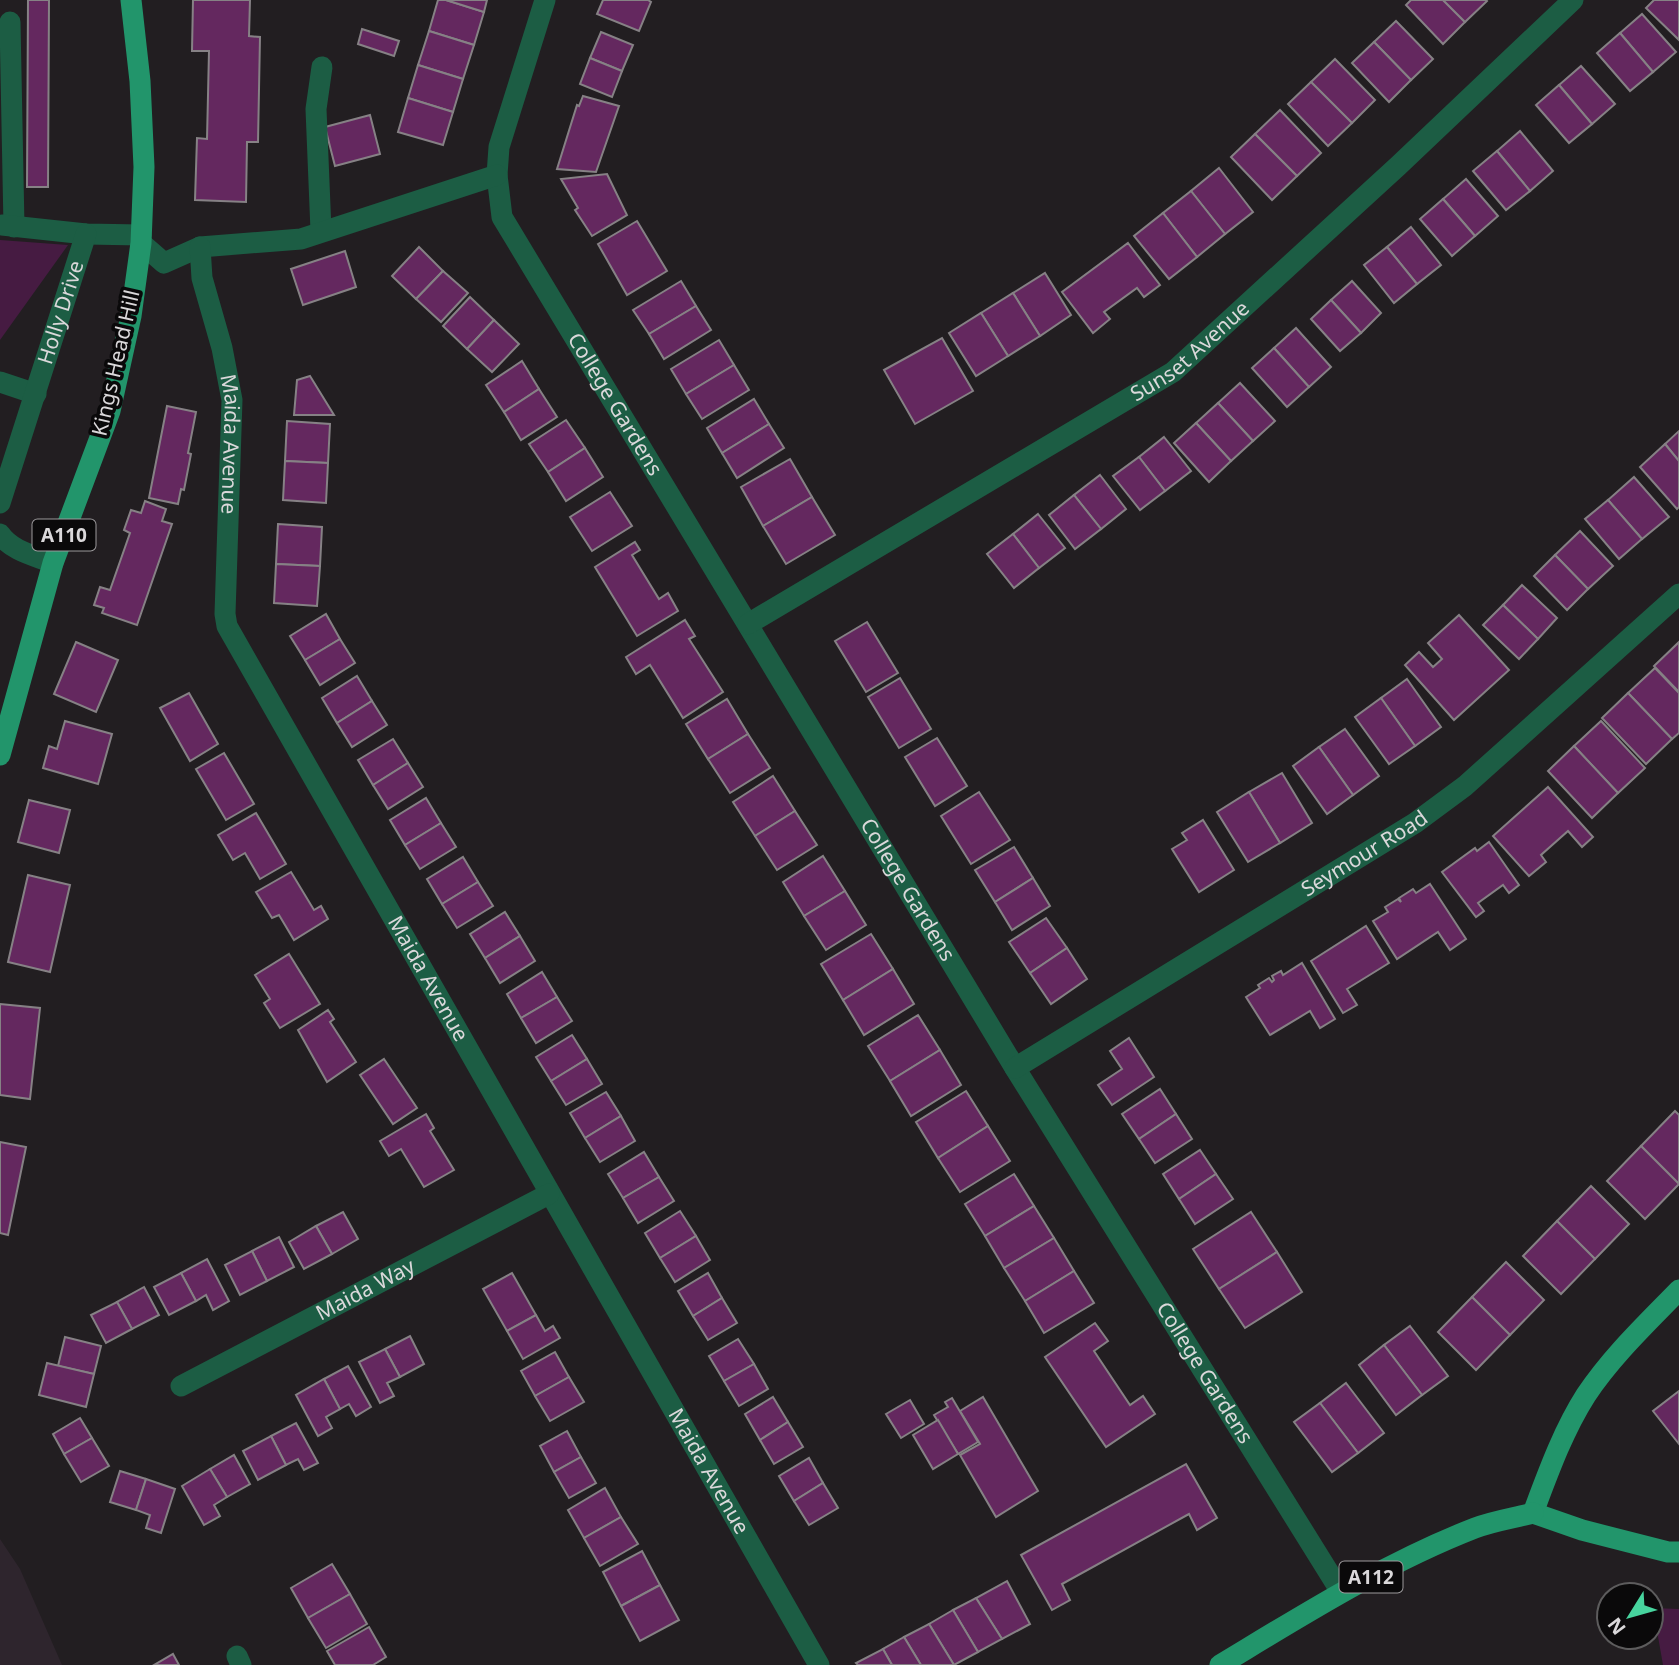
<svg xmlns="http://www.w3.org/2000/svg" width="1679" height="1665" font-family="'Noto Sans',sans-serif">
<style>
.built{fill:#2e252d}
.green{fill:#461b42}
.building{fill:#64285f;stroke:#868185;stroke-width:2}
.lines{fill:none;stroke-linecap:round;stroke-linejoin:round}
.minor{stroke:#1c5d44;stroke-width:21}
.major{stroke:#22956b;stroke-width:21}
.labels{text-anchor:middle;stroke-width:7;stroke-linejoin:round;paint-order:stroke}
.shield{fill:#0a090a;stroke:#9c9a9c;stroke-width:2}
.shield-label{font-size:19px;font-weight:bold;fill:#dad8da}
.street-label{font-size:21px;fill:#dad8da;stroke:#0a090a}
</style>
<rect width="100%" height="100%" fill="#221e21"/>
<polygon class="built" points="0,1539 20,1569 62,1665 0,1665"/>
<g class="green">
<polygon points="0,240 68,245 0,340"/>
<polygon points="1653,1608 1679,1609 1679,1665 1663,1665"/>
</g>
<g class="building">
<polygon points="28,0 49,0 48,187 27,187"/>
<polygon points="193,0 250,0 249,36 260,37 258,142 247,142 246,202 195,200 197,138 207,139 209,51 192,51"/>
<polygon points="438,0 446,0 484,12 474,45 429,31"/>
<polygon points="446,0 487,0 484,12"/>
<polygon points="603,0 648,0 651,2 639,31 597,14"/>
<polygon points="1411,0 1443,0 1465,22 1443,44 1406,5"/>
<polygon points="1443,0 1486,0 1487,1 1465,22"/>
<polygon points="1654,0 1679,0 1679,40 1646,8"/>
<polygon points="1642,14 1676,52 1653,72 1620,33"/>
<polygon points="1396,21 1433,59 1411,80 1374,42"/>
<polygon points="362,29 399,41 394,56 358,44"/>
<polygon points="429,31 474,45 463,79 418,65"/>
<polygon points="601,32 633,45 622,71 590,58"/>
<polygon points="1620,33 1653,72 1630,91 1597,53"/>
<polygon points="1374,42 1411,80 1389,102 1352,63"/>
<polygon points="590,58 622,71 612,97 580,84"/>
<polygon points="1335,59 1375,100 1352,123 1311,82"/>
<polygon points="418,65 463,79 453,112 408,98"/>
<polygon points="1581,66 1615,104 1592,124 1559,85"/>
<polygon points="1311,82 1352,123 1328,146 1288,104"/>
<polygon points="1559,85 1592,124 1569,143 1536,105"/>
<polygon points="583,96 619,106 596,172 557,169 577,105 579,106"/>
<polygon points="408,98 453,112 443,145 398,132"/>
<polygon points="1280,110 1321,153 1297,176 1255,134"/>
<polygon points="370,115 380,154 335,166 325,127"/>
<polygon points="1520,131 1553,171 1530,191 1497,151"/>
<polygon points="1255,134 1297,176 1272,200 1231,157"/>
<polygon points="1497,151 1530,191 1506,210 1473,171"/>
<polygon points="1219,168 1253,212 1225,234 1191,191"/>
<polygon points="607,174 627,215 592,236 575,210 578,208 561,179"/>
<polygon points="1466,179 1498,216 1475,236 1443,199"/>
<polygon points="1191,191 1225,234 1197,257 1163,213"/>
<polygon points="1443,199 1475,236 1452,256 1420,219"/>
<polygon points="1163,213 1197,257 1169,279 1134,236"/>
<polygon points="637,221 667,271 627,295 598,244"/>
<polygon points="1411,227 1441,265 1417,284 1387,247"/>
<polygon points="1128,243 1160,285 1144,297 1137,288 1104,312 1110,319 1093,333 1062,292"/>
<polygon points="419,247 443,271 416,299 392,276"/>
<polygon points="1387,247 1417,284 1394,303 1364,265"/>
<polygon points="345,251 356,287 303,305 291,269"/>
<polygon points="443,271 468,293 441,322 416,299"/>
<polygon points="1045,273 1071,315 1040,336 1013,293"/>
<polygon points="681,281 696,306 649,334 633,310"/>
<polygon points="1352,281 1381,313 1361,333 1331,300"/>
<polygon points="1013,293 1040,336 1008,356 981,313"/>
<polygon points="470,297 494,320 467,349 443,326"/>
<polygon points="1331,300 1361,333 1340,351 1311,319"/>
<polygon points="696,306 711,330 664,359 649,334"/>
<polygon points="981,313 1008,356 976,376 949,333"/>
<polygon points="494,320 519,344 492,372 467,349"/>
<polygon points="1296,328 1331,367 1309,387 1274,348"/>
<polygon points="942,338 973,391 915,424 884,370"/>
<polygon points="719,340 734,365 686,394 671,369"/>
<polygon points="1274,348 1309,387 1287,407 1252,368"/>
<polygon points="522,361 539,389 504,412 486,385"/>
<polygon points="734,365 749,390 702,419 686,394"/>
<polygon points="310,376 334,415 294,415 297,380"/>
<polygon points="1240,383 1275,421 1253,441 1218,403"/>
<polygon points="539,389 557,417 521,440 504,412"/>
<polygon points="754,399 769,424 722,453 707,428"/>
<polygon points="1218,403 1253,441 1231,461 1196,423"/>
<polygon points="167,406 196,412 188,453 191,454 184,490 181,489 178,504 149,498"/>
<polygon points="566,420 585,448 548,472 529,444"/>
<polygon points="287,421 330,424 328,463 285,461"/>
<polygon points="1196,423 1231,461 1209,482 1174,443"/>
<polygon points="769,424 784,448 737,478 722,453"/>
<polygon points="1679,431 1679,461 1665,444"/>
<polygon points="1164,437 1191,471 1165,491 1139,457"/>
<polygon points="1665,444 1679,461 1679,507 1677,509 1640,467"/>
<polygon points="585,448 603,477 566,501 548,472"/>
<polygon points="1139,457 1165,491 1140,510 1113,476"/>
<polygon points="790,459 812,497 763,526 741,487"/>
<polygon points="285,461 328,463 326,503 283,500"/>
<polygon points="1100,475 1126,509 1101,529 1074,495"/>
<polygon points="1634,477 1669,517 1642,539 1608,500"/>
<polygon points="610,492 632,526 592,551 570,517"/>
<polygon points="1074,495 1101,529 1075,549 1049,515"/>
<polygon points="812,497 835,535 786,564 763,526"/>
<polygon points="1608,500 1642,539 1619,559 1585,519"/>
<polygon points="145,501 166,509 162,521 172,524 137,625 102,613 104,608 94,605 100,587 110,590 130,533 124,530 131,510 141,513"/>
<polygon points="1038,514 1065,548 1039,568 1013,534"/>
<polygon points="278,524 322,527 320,566 276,564"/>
<polygon points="1580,531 1613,566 1588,589 1555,555"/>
<polygon points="1013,534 1039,568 1014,588 987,554"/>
<polygon points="635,542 640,550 632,555 659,599 668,593 678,611 637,636 595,567"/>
<polygon points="1555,555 1588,589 1567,610 1534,576"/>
<polygon points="276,564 320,566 317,606 274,603"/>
<polygon points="1522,585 1557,618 1538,639 1503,605"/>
<polygon points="1503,605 1538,639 1519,659 1483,625"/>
<polygon points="326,614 340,639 305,660 290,636"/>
<polygon points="1459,615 1509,670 1454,720 1405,665 1419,652 1433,667 1442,659 1428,643"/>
<polygon points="685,620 695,636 689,639 723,692 683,718 650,665 636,674 626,657"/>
<polygon points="867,622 898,673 866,692 835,641"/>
<polygon points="340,639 355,663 320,685 305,660"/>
<polygon points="76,642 118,660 96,712 54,694"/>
<polygon points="1679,642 1679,692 1654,666"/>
<polygon points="1655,668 1679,693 1679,733 1672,739 1628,693"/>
<polygon points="357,676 372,701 337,723 322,698"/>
<polygon points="900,678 931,729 899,748 868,697"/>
<polygon points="1407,679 1441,727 1415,746 1381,698"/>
<polygon points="189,693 218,744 190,761 160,708"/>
<polygon points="1628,693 1672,739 1646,764 1602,718"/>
<polygon points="1381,698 1415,746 1389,764 1355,717"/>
<polygon points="727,699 748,734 708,759 686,724"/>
<polygon points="372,701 387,725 352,747 337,723"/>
<polygon points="65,721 112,734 98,784 43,768 49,746 57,749"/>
<polygon points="1601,721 1645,768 1618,793 1574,746"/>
<polygon points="1345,729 1379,776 1353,795 1319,747"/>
<polygon points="748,734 770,768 730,793 708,759"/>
<polygon points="937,738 967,786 935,806 905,757"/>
<polygon points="393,739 408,763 373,785 358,760"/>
<polygon points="1574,746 1618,793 1592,818 1548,771"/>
<polygon points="1319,747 1353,795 1327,814 1293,766"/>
<polygon points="224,753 254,804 226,820 196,769"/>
<polygon points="408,763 423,787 388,809 373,785"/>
<polygon points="1282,773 1312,823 1280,843 1249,792"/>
<polygon points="773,776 795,811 755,836 733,802"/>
<polygon points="1548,787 1593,837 1582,847 1568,831 1541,855 1546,862 1529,876 1493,836"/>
<polygon points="979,792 1010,840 971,864 941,816"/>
<polygon points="1249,792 1280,843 1248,862 1217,812"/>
<polygon points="426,798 441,823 405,845 390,820"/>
<polygon points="29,800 70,810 59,853 18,842"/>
<polygon points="795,811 817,845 777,870 755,836"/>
<polygon points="256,813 286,864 260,879 245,853 233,860 218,835"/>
<polygon points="1203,820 1234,870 1199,892 1172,849 1187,840 1182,833"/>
<polygon points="441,823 456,847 420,869 405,845"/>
<polygon points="1489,842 1519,885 1509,893 1503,885 1478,903 1484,911 1476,917 1442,872 1475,848 1477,851"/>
<polygon points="1014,847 1033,878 995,902 975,870"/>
<polygon points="823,856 845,891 804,916 783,882"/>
<polygon points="463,857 478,882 442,904 427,879"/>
<polygon points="291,872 314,910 321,906 328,919 294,940 279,915 272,918 256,892"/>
<polygon points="28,875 70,885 50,972 8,962"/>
<polygon points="1033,878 1050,906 1012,930 995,902"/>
<polygon points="478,882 493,906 457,928 442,904"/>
<polygon points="1430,884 1466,939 1450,950 1438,932 1397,959 1373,921 1388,912 1385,907 1398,899 1401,902 1399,898 1413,889 1416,893"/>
<polygon points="845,891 866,925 826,950 804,916"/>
<polygon points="505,912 520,936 485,958 470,934"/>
<polygon points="1046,918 1067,948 1030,973 1009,942"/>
<polygon points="1366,926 1389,963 1347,989 1357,1005 1343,1013 1311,961"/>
<polygon points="871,934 893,969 843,1000 821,964"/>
<polygon points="520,936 535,961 500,983 485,958"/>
<polygon points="1067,948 1087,979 1051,1004 1030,973"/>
<polygon points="289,954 320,1004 280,1028 264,1003 270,999 255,975"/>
<polygon points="1302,963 1335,1019 1320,1028 1310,1011 1270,1035 1246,997 1260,988 1258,985 1269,978 1272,982 1274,980 1272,976 1281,971 1283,975"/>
<polygon points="893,969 914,1004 864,1035 843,1000"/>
<polygon points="542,972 557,997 521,1018 507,994"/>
<polygon points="557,997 572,1021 536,1043 521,1018"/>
<polygon points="0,1004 40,1008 30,1099 0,1095"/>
<polygon points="328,1010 334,1019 330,1022 356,1062 327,1082 298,1030"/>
<polygon points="918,1015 940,1050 890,1081 868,1046"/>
<polygon points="572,1035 587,1059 551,1081 536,1057"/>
<polygon points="1129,1038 1154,1077 1112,1105 1098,1085 1122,1069 1110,1051"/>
<polygon points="940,1050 961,1085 911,1116 890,1081"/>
<polygon points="384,1059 417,1108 393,1124 360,1075"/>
<polygon points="587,1059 602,1084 566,1105 551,1081"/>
<polygon points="1160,1089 1176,1114 1139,1139 1122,1114"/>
<polygon points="966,1091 988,1126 938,1158 916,1122"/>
<polygon points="606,1092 621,1116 585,1138 570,1113"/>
<polygon points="1675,1111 1679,1115 1679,1184 1641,1146"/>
<polygon points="426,1114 434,1128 430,1131 454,1170 424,1187 401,1149 389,1156 380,1141"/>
<polygon points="1176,1114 1192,1139 1155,1163 1139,1139"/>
<polygon points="621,1116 635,1141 600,1162 585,1138"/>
<polygon points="988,1126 1010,1161 960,1192 938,1158"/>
<polygon points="0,1142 26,1147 8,1235 0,1233"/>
<polygon points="1641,1146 1679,1184 1645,1219 1607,1181"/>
<polygon points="1200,1150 1216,1174 1179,1199 1163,1174"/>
<polygon points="644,1152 659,1177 623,1198 608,1174"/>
<polygon points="1014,1174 1034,1206 985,1236 965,1204"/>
<polygon points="1216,1174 1233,1199 1195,1224 1179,1199"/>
<polygon points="659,1177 674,1201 638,1223 623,1198"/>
<polygon points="1591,1186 1629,1224 1595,1259 1557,1221"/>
<polygon points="1034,1206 1054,1238 1004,1268 985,1236"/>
<polygon points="680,1211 696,1236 660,1258 645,1233"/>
<polygon points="343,1212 358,1239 332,1254 316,1226"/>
<polygon points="1251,1212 1277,1252 1219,1289 1193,1249"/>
<polygon points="1557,1221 1595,1259 1561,1294 1523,1256"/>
<polygon points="316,1226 332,1254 304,1269 289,1242"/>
<polygon points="696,1236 710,1260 675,1282 660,1258"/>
<polygon points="279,1237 294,1267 267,1281 252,1251"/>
<polygon points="1054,1238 1074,1271 1025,1301 1004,1268"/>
<polygon points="252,1251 267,1281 240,1295 225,1265"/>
<polygon points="1277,1252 1302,1292 1245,1328 1219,1289"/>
<polygon points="207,1259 229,1301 213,1310 206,1295 196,1301 181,1273"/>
<polygon points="1506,1262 1544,1300 1510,1335 1472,1297"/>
<polygon points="1074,1271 1094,1303 1044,1333 1025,1301"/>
<polygon points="181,1273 196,1301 169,1315 154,1287"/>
<polygon points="512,1273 536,1315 507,1331 483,1289"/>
<polygon points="708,1273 722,1298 693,1316 678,1291"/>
<polygon points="144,1287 159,1315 132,1329 117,1302"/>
<polygon points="1472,1297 1510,1335 1476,1370 1438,1332"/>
<polygon points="722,1298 737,1323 708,1340 693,1316"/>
<polygon points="117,1302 132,1329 106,1343 91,1315"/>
<polygon points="536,1315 545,1331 553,1326 560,1338 523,1359 507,1331"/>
<polygon points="1095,1323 1108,1341 1094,1351 1130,1405 1143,1396 1155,1414 1106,1447 1045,1357"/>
<polygon points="1410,1326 1448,1376 1422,1395 1384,1345"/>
<polygon points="410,1336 424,1364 400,1377 385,1349"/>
<polygon points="65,1337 101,1346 94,1374 58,1366"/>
<polygon points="738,1339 754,1364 724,1381 709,1356"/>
<polygon points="1384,1345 1422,1395 1396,1415 1359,1365"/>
<polygon points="385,1349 400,1377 387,1383 394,1396 380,1403 359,1362"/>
<polygon points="555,1352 569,1377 535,1396 521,1371"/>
<polygon points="47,1363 94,1374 86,1407 39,1395"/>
<polygon points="754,1364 768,1389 739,1406 724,1381"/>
<polygon points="348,1366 371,1407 356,1416 349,1404 340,1409 324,1379"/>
<polygon points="569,1377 584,1402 550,1421 535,1396"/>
<polygon points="324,1379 340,1409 326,1417 332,1428 318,1436 296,1395"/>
<polygon points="1346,1383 1384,1433 1358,1453 1320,1403"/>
<polygon points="1679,1391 1679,1444 1653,1411"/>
<polygon points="773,1397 788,1422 760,1440 745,1414"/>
<polygon points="983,1397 1038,1491 996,1517 960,1455 980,1444 960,1411"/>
<polygon points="952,1398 978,1442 958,1454 934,1415 948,1407 945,1402"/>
<polygon points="910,1400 924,1424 901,1438 886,1414"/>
<polygon points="1320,1403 1358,1453 1332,1472 1294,1422"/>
<polygon points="80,1418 92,1438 64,1454 53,1434"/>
<polygon points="938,1420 958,1454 933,1469 913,1435"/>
<polygon points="788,1422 803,1447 774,1464 760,1440"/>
<polygon points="296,1423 318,1463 304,1470 298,1459 286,1465 271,1436"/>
<polygon points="567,1431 581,1457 554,1472 540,1446"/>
<polygon points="271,1436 286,1465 258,1480 243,1451"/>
<polygon points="92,1438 109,1466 81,1482 64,1454"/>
<polygon points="234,1455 250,1484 227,1497 210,1469"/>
<polygon points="581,1457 596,1483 569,1498 554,1472"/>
<polygon points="809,1458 823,1483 794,1501 779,1476"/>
<polygon points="1186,1464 1217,1518 1197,1530 1189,1514 1062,1584 1070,1600 1052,1610 1021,1555"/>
<polygon points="210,1469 227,1497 214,1505 220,1516 204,1525 182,1486"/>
<polygon points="120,1471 146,1479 136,1510 110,1502"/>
<polygon points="146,1479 175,1489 161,1533 146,1528 150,1515 136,1510"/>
<polygon points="823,1483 838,1508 809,1525 794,1501"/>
<polygon points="605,1488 621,1517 584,1538 568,1510"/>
<polygon points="621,1517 638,1544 600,1566 584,1538"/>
<polygon points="642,1551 660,1585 621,1606 603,1572"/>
<polygon points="332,1564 350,1594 308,1618 291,1588"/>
<polygon points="1007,1581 1030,1624 1002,1639 976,1598"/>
<polygon points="660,1585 679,1620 640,1641 621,1606"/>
<polygon points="350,1594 367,1624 326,1648 308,1618"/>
<polygon points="976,1598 1002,1639 978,1652 953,1610"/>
<polygon points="953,1610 978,1652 954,1665 929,1624"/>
<polygon points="929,1624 954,1665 921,1665 904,1637"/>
<polygon points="369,1627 386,1657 373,1665 335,1665 327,1651"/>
<polygon points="904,1637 921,1665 892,1665 883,1649"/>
<polygon points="883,1649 892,1665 858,1665 856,1663"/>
<polygon points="173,1654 179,1665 154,1665"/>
</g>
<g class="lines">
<g class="minor">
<path id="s1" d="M545,0l-46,147 -2,28 5,42 513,851 326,524"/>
<polyline points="10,22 14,227"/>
<polyline points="2,225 86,234 141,235"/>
<polyline points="321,231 316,109 322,67"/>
<polyline points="141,243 164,263 200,247 301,239 497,175"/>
<path id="s2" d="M200,247l2,31 20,70 10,52 -7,214 2,12 592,1039"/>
<polyline points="0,382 36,394"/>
<path id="s3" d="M0,503l86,-269"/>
<path d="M0,534c11,17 36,22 53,29"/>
<path id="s4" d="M748,624l425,-252 225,-206 175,-166"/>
<path id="s5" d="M1015,1068l400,-245 50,-37 214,-192"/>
<path id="s6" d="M181,1386l368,-192"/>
<polyline points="237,1656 241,1665"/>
</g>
<g class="major">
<polyline points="0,755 53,563 110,411 131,316 141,243 144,167 140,81 131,0"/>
<path d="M1533,1513c15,-40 30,-82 53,-118 26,-39 61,-72 93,-105"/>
<polyline points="1533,1513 1582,1530 1668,1552 1679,1552"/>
<path d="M1220,1665c83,-50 165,-102 255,-137 18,-7 39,-10 58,-15"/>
</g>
</g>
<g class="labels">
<g class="shield">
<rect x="32.5" y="519.5" width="63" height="31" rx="5"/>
<rect x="1339.5" y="1561.5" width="63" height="31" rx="5"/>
</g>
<g class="shield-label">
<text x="64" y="542">A110</text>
<text x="1371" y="1584">A112</text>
</g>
<g class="street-label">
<text dy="7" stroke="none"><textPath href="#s3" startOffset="200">Holly Drive</textPath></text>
<text dy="7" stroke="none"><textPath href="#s4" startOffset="520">Sunset Avenue</textPath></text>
<text transform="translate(116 363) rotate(-77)" y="7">Kings Head Hill</text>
<text dy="7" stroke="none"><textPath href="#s1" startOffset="443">College Gardens</textPath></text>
<text dy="7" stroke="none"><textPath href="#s2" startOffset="201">Maida Avenue</textPath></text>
<text dy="7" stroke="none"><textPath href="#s5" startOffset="410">Seymour Road</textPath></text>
<text dy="7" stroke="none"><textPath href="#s1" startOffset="1010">College Gardens</textPath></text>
<text dy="7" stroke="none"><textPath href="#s2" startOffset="789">Maida Avenue</textPath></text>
<text dy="7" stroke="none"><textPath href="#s6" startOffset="208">Maida Way</textPath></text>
<text dy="7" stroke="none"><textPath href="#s1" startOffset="1577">College Gardens</textPath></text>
<text dy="7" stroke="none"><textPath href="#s2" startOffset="1356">Maida Avenue</textPath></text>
</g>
</g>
<g transform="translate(1630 1616) rotate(233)"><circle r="33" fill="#0a090a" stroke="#5d5c5d" stroke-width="2"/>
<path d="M0-5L12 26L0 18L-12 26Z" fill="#47d49e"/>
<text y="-10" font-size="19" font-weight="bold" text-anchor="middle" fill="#dad8da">N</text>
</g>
</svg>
